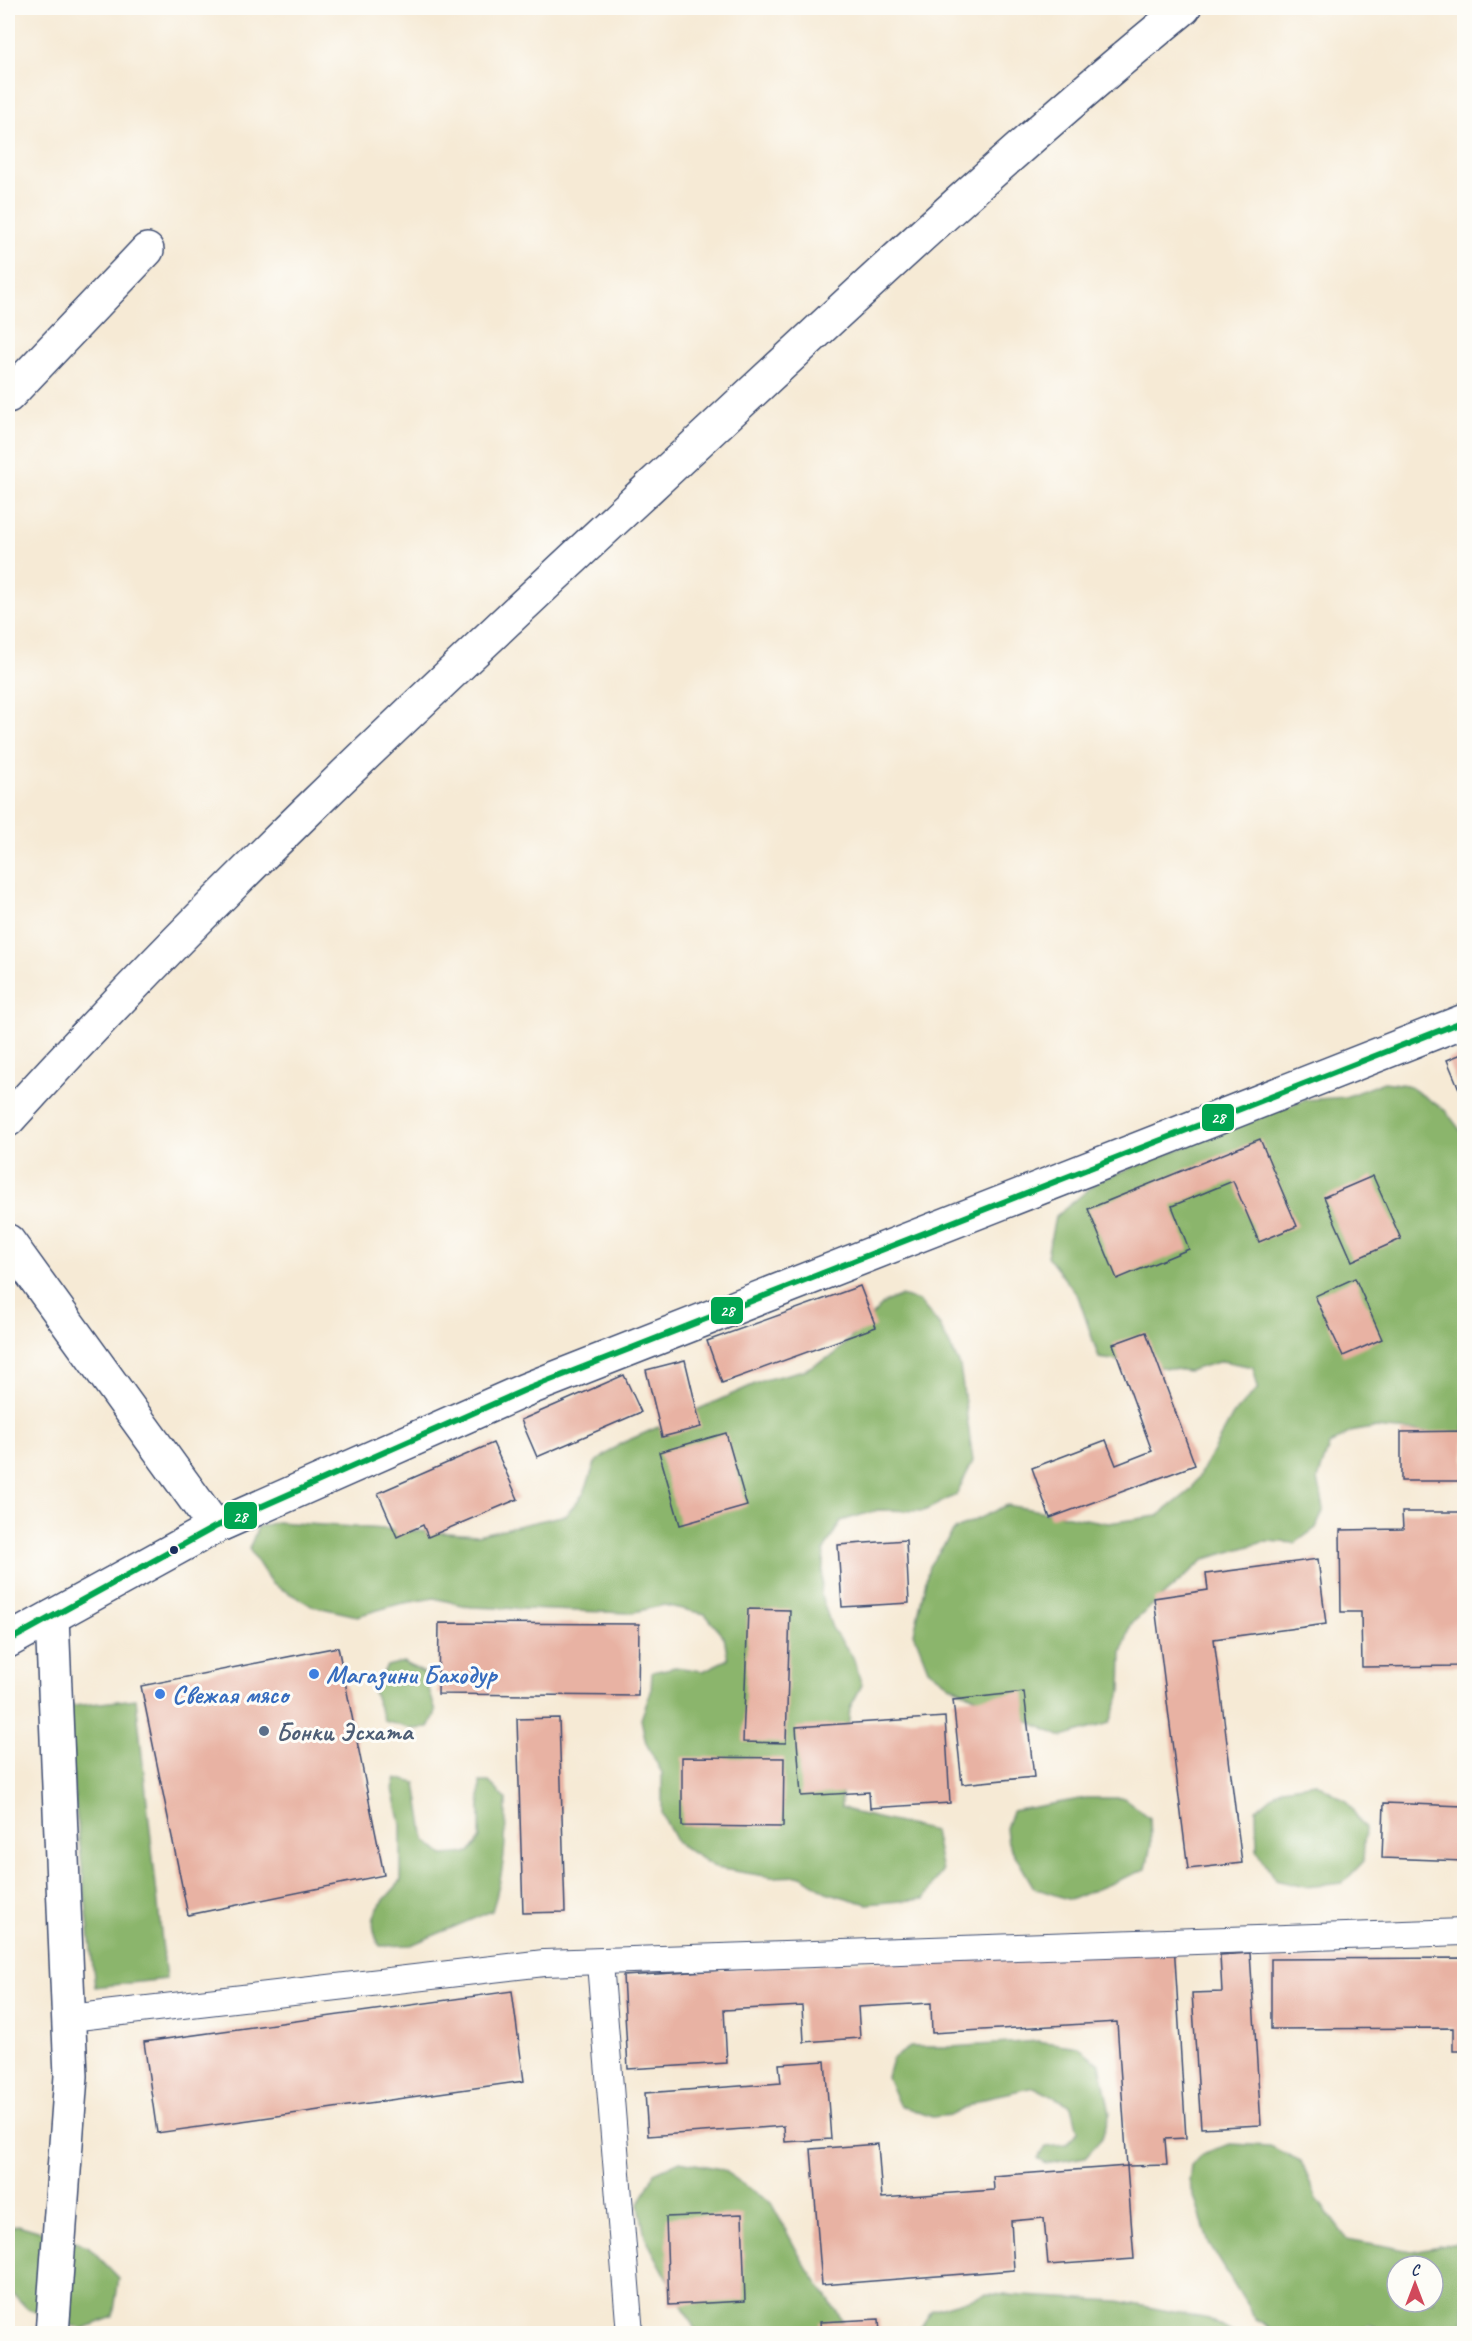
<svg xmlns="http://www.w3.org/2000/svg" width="1472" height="2341" font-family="Caveat,sans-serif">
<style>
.forest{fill:#8bb56c;stroke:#537265;stroke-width:1.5;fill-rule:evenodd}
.building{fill:#e8b2a3}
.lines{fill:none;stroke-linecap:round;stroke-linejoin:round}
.service-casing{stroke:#3c4b70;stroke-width:28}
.minor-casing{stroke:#3c4b70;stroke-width:36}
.tertiary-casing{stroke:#3c4b70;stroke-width:36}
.secondary-casing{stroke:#3c4b70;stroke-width:36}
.service{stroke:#fff;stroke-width:26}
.minor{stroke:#fff;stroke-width:33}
.tertiary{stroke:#fff;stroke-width:33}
.secondary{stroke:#fff;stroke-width:33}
.bus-1-casing{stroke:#fdfcf7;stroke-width:10}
.bus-1{stroke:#00a651;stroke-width:6}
.bus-dot{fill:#1b2f5e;stroke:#fdfcf7;stroke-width:2}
.shop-dot{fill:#3f7fe0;stroke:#fdfcf7;stroke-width:2}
.service-dot{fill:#5c6f8a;stroke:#fdfcf7;stroke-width:2}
.labels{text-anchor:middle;stroke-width:6;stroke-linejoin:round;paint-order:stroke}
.shop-label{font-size:26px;font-weight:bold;fill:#366cbe;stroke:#fdfcf7;text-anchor:start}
.service-label{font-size:26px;font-weight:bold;fill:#4e5e75;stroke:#fdfcf7;text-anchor:start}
.line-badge{stroke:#fdfcf7;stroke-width:2}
.badge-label{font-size:16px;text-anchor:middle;font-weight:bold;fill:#fff}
</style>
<rect width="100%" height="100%" fill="#fdfcf7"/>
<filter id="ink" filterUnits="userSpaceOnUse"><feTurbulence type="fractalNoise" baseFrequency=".0167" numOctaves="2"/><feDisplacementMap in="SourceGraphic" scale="12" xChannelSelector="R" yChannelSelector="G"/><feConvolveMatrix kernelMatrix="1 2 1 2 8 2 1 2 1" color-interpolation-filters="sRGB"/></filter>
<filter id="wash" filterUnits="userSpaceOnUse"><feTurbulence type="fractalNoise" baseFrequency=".008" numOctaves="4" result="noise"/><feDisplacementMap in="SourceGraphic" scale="24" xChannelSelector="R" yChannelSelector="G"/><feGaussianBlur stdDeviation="1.35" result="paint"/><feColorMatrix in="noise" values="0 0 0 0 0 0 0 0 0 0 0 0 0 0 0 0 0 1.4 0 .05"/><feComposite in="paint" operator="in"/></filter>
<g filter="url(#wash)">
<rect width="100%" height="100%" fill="#f6ead5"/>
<g class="forest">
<polygon points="1384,1082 1407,1085 1445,1110 1464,1135 1464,1435 1373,1428 1350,1432 1329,1446 1318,1479 1324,1509 1316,1528 1295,1543 1267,1541 1205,1559 1131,1624 1122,1653 1121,1692 1110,1723 1062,1737 951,1686 928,1669 914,1633 929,1566 954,1530 1007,1505 1108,1523 1158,1516 1191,1490 1233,1415 1258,1388 1253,1367 1222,1361 1188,1371 1099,1358 1078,1296 1047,1256 1055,1217 1100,1180 1305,1100 1345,1097"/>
<polygon points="900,1296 919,1301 940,1326 960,1366 973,1461 956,1495 924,1511 878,1510 841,1521 824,1550 821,1596 832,1628 853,1657 862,1685 850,1708 841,1807 856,1813 934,1831 942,1871 924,1899 867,1904 826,1892 802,1876 771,1877 716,1868 677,1843 662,1814 662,1773 646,1743 641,1719 651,1691 652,1672 675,1667 703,1671 728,1659 724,1637 705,1614 664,1605 630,1613 471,1607 434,1598 399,1604 357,1616 313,1606 272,1584 249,1549 258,1527 277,1522 477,1535 566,1515 584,1493 595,1463 620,1444 764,1380 804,1370 834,1355 885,1302"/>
<polygon points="403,1662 424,1673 436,1712 429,1728 412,1729 384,1721 372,1689 387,1666"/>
<polygon points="136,1699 166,1979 95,1987 65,1707"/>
<path d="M396,1778l20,5 9,57 18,15 27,-2 10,-15v-56h9l17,17c0,42 -1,72 -14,112l-81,34 -31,1c-17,-32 1,-41 21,-65v-57l-8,-35z"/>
<polygon points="1316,1783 1346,1801 1365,1828 1363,1862 1343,1883 1305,1887 1275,1880 1257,1850 1256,1809 1282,1788"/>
<polygon points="1086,1798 1124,1798 1150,1818 1151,1844 1146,1869 1070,1900 1034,1888 1008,1843 1006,1828 1012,1811"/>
<polygon points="1038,2041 1078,2047 1100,2064 1110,2113 1102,2138 1085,2157 1046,2164 1038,2158 1046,2147 1066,2145 1078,2131 1072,2106 1034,2087 984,2098 951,2115 932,2117 899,2105 887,2077 892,2059 910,2047 951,2047"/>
<path d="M1230,2144l39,2 32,15 16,38 30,40 65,12 52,-9v91h-65l-30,-7 -18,7h-74l-21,-13 -47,-77 -20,-62 2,-15 11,-12zM1397,2266h36v36h-36z"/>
<polygon points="680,2161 721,2169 771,2203 802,2260 851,2333 697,2333 645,2237 639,2204 654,2173"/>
<polygon points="18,2225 88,2246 119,2278 113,2317 82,2329 28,2309 8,2289 8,2228"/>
<polygon points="987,2294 1118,2301 1209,2319 1233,2333 917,2333 932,2310"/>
</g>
<g id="blocks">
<g class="building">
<polygon points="1464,1053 1464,1101 1447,1060"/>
<polygon points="1260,1139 1297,1226 1259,1242 1233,1181 1172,1206 1189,1249 1117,1279 1088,1209"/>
<polygon points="1373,1176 1401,1239 1352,1261 1324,1197"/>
<polygon points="1355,1278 1382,1339 1343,1356 1315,1296"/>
<polygon points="860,1286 876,1327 722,1383 707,1341"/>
<polygon points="1146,1332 1195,1465 1050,1518 1032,1468 1106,1440 1116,1465 1152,1451 1113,1344"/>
<polygon points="685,1360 701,1427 662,1437 646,1370"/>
<polygon points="624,1375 641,1412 537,1457 521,1420"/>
<polygon points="1464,1431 1464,1481 1401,1481 1401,1432"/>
<polygon points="726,1433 747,1506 680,1525 659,1452"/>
<polygon points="493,1443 518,1499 428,1537 423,1525 397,1537 378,1493"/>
<polygon points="1402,1512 1464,1512 1464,1666 1362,1667 1361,1612 1341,1612 1340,1530 1403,1529"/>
<polygon points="906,1540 909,1603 842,1607 838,1545"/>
<polygon points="1318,1559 1326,1624 1214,1639 1242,1863 1188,1869 1154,1598 1208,1590 1206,1574"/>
<polygon points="748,1609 790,1610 786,1743 743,1742"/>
<polygon points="439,1623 639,1624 638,1696 438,1694"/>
<polygon points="338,1647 384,1875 188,1915 141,1686"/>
<polygon points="1024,1692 1034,1777 962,1784 953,1700"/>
<polygon points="945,1717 950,1803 870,1808 869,1792 801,1796 796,1727"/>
<polygon points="559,1718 565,1912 523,1913 517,1719"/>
<polygon points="682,1757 784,1758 783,1827 682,1826"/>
<polygon points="1384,1803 1464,1806 1464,1861 1382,1858"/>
<polygon points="1174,1943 1186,2138 1165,2139 1167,2165 1127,2166 1134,2259 1048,2265 1044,2218 1011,2221 1014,2270 822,2285 811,2149 878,2144 882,2198 994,2190 993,2176 1127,2166 1117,2022 932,2033 931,2003 858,2007 860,2038 804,2042 802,2006 724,2010 727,2063 628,2069 623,1976"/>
<polygon points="1250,1953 1261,2125 1201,2128 1192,1993 1222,1992 1220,1955"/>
<polygon points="1464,1958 1464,2051 1453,2051 1453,2028 1271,2029 1271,1959"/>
<polygon points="512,1991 524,2081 157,2133 144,2042"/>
<polygon points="825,2061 831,2139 785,2142 784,2126 648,2136 645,2093 781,2083 779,2064"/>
<polygon points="742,2214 745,2301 669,2305 666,2217"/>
<polygon points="879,2319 880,2334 821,2334 820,2322"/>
</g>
</g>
</g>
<g filter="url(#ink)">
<use href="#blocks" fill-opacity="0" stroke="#3c4b70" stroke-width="1.5"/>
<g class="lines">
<g class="service-casing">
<g id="service">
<polyline points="600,1963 630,2334"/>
<polyline points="70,2018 544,1963 1464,1932"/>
</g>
</g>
<g class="minor-casing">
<g id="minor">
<polyline points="8,396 147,250"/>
<path d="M8,1120c201,-223 423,-429 643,-634 175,-162 348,-327 533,-478"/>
<polyline points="8,1241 215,1527"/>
</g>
</g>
<g class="tertiary-casing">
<polyline id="tertiary" points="52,1617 71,2076 52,2334"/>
</g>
<g class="secondary-casing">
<polyline id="secondary" points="8,1641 215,1527 525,1390 1464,1021"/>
</g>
<use href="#service" class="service"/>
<use href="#minor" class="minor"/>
<use href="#tertiary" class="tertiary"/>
<use href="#secondary" class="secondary"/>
<g class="bus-1-casing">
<polyline id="bus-1" points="8,1641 215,1527 525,1390 1464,1021"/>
</g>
<use href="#bus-1" class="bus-1"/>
</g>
</g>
<circle class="bus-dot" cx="174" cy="1550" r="5"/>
<g class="shop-dot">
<circle cx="314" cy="1674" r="6"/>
<circle cx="160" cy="1694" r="6"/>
</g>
<circle class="service-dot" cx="264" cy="1731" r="6"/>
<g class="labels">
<g class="shop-label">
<text x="326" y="1683">Магазини Баходур</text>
<text x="172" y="1703">Свежая мясо</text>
</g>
<g class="service-label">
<text x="276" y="1740">Бонки Эсхата</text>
</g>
</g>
<g class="line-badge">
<rect x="1201" y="1103" width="34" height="29" rx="6" fill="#00a651"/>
<rect x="710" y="1296" width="34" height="29" rx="6" fill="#00a651"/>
<rect x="223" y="1501" width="35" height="29" rx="6" fill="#00a651"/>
</g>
<g class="badge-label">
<text x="1218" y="1123">28</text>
<text x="727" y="1316">28</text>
<text x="240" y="1522">28</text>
</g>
<rect width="1472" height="2341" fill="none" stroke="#fdfcf7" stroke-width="30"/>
<g transform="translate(1415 2284)"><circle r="28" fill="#fdfcf7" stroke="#a3aaba" stroke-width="1.5"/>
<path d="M0-4.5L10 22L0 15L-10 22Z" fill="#d1495b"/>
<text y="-9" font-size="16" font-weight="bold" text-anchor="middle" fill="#1b2f5e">С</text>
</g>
</svg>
